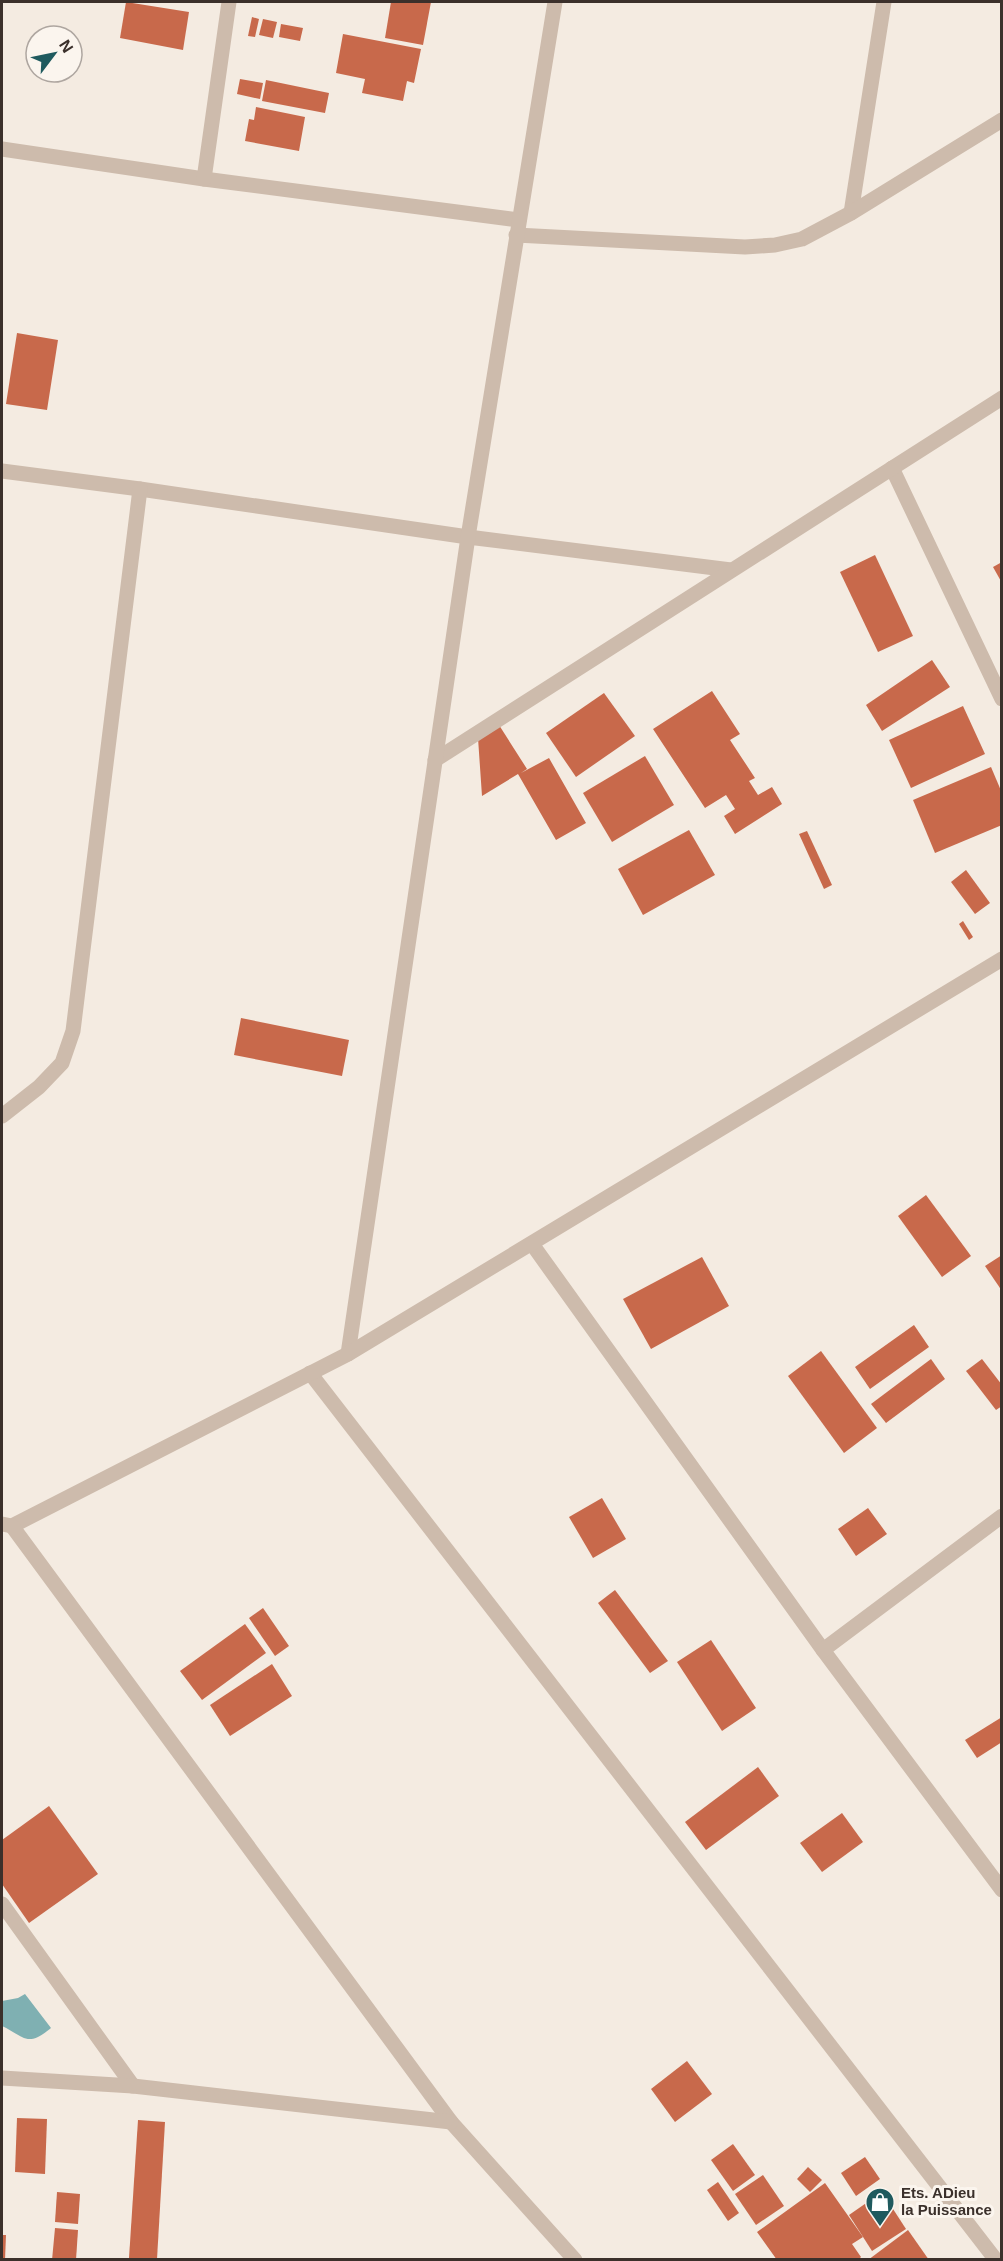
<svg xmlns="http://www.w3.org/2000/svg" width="1003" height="2261" font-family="Helvetica,sans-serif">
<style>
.water{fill:#7fb0b2}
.building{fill:#c8694b}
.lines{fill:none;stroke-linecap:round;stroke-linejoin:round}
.minor{stroke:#cdbbac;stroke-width:15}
.labels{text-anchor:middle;stroke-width:6;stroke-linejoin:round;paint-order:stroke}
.poi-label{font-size:15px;font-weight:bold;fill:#3b302b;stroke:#fbf5ee;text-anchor:start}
</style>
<rect width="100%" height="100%" fill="#f4ebe1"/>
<path class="water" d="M25,1994l26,34c-24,20 -26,9 -49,-2v-25l16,-3z"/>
<g class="building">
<polygon points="126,2 189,12 183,50 120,38"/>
<polygon points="391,2 431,2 423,45 385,38"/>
<polygon points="252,17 259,19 255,37 248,36"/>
<polygon points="263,19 277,22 273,38 259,35"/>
<polygon points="281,24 303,28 300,41 279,37"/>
<polygon points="343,34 421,49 414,83 407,81 403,101 362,93 365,79 336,73"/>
<polygon points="240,79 263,83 260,99 237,94"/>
<polygon points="266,80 329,93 325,113 262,101"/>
<polygon points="256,107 305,117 299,151 245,141 249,119 254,120"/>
<polygon points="17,333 58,340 47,410 6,404"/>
<polygon points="875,555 913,636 878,652 840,572"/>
<polygon points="1002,562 1002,583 993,567"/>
<polygon points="932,660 950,687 882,731 866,705"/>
<polygon points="712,691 740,734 730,740 755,778 749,781 758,795 772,787 782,804 735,834 724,816 735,809 726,795 705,808 653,729"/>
<polygon points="604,693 635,736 576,777 546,733"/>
<polygon points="963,706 985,754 911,788 889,740"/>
<polygon points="499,725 527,769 521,773 549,758 586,823 556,840 518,774 482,796 478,738"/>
<polygon points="645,756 674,805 612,842 583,793"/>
<polygon points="991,767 1002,793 1002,825 935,853 913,800"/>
<polygon points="689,830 715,875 643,915 618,869"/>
<polygon points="807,831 832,885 824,889 799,834"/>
<polygon points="966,870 990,903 975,914 951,882"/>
<polygon points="963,921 973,937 969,940 959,924"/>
<polygon points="241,1018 349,1040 342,1076 234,1055"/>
<polygon points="926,1195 971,1256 942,1277 898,1216"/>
<polygon points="1002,1255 1002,1291 985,1266"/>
<polygon points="702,1257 729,1306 651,1349 623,1299"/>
<polygon points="914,1325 929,1347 870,1389 855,1367"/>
<polygon points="821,1351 877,1428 844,1453 788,1376"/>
<polygon points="931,1359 945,1379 886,1423 871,1404"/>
<polygon points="982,1359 1002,1385 1002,1406 996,1410 966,1371"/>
<polygon points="602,1498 626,1539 593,1558 569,1517"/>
<polygon points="868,1508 887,1534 856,1556 838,1529"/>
<polygon points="615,1590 668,1661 650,1673 598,1603"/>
<polygon points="263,1608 289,1646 275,1656 249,1618"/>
<polygon points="245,1624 266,1653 202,1700 180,1671"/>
<polygon points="711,1640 756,1708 722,1731 677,1662"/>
<polygon points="272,1664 292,1696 230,1736 210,1705"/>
<polygon points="1002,1717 1002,1742 977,1758 965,1740"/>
<polygon points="758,1767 779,1796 706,1850 685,1822"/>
<polygon points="49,1806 98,1874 29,1923 2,1884 2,1840"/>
<polygon points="842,1813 863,1842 822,1872 800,1843"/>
<polygon points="687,2061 712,2094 675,2122 651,2089"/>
<polygon points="17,2118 47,2119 45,2174 15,2172"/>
<polygon points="138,2120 165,2122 157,2259 129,2258"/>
<polygon points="733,2144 755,2175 733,2191 711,2160"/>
<polygon points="865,2157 880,2179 856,2196 841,2173"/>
<polygon points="808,2167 822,2180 810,2192 797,2179"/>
<polygon points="763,2175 784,2206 756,2225 735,2194"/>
<polygon points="718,2182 739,2213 728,2221 707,2190"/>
<polygon points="825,2183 863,2237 852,2244 861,2257 858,2260 777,2260 757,2232"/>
<polygon points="57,2192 80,2194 78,2224 55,2222"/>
<polygon points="882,2192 906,2229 872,2251 849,2215"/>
<polygon points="55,2228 78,2230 76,2260 52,2260"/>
<polygon points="908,2230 929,2260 868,2260"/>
<polygon points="2,2235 6,2235 5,2260 2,2260"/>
</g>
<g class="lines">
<g class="minor">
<polyline points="2,149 204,179 519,220"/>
<polyline points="204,179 229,2"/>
<polyline points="851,213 884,2"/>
<polyline points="516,235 745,247 775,245 802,239 851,213 1002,120"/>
<polyline points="892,468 1002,699"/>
<polyline points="2,471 140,489 468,537 731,570"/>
<polyline points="435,760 1002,398"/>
<polyline points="2,1116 39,1087 62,1063 73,1031 140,489"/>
<polyline points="532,1244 823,1650 1002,1890"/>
<polyline points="348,1354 468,537 555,2"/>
<polyline points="310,1373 996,2260"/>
<polyline points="2,1524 12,1526 348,1354 1002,959"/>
<polyline points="12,1526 451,2122 575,2260"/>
<polyline points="823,1650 1002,1516"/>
<polyline points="2,1904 133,2086"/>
<polyline points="2,2078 133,2086 451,2122"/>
</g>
</g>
<defs>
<g id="shop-pin" transform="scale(1.5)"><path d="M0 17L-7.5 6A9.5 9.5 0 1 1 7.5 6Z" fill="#1f5a5e" stroke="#fbf5ee"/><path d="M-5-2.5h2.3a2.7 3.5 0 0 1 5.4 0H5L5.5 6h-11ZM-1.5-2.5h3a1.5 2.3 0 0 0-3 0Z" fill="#fff"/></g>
</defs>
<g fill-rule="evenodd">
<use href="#shop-pin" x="880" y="2202"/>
</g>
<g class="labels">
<g class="poi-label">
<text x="901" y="2198">Ets. ADieu<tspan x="901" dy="17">la Puissance</tspan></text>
</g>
</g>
<rect width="1003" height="2261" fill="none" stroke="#3b302b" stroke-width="6"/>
<g transform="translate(54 54) rotate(58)"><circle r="28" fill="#fbf5ee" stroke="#aea6a0" stroke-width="1.5"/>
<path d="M0-4.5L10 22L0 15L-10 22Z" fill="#1f5a5e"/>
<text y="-9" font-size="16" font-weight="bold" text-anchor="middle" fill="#3b302b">N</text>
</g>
</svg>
